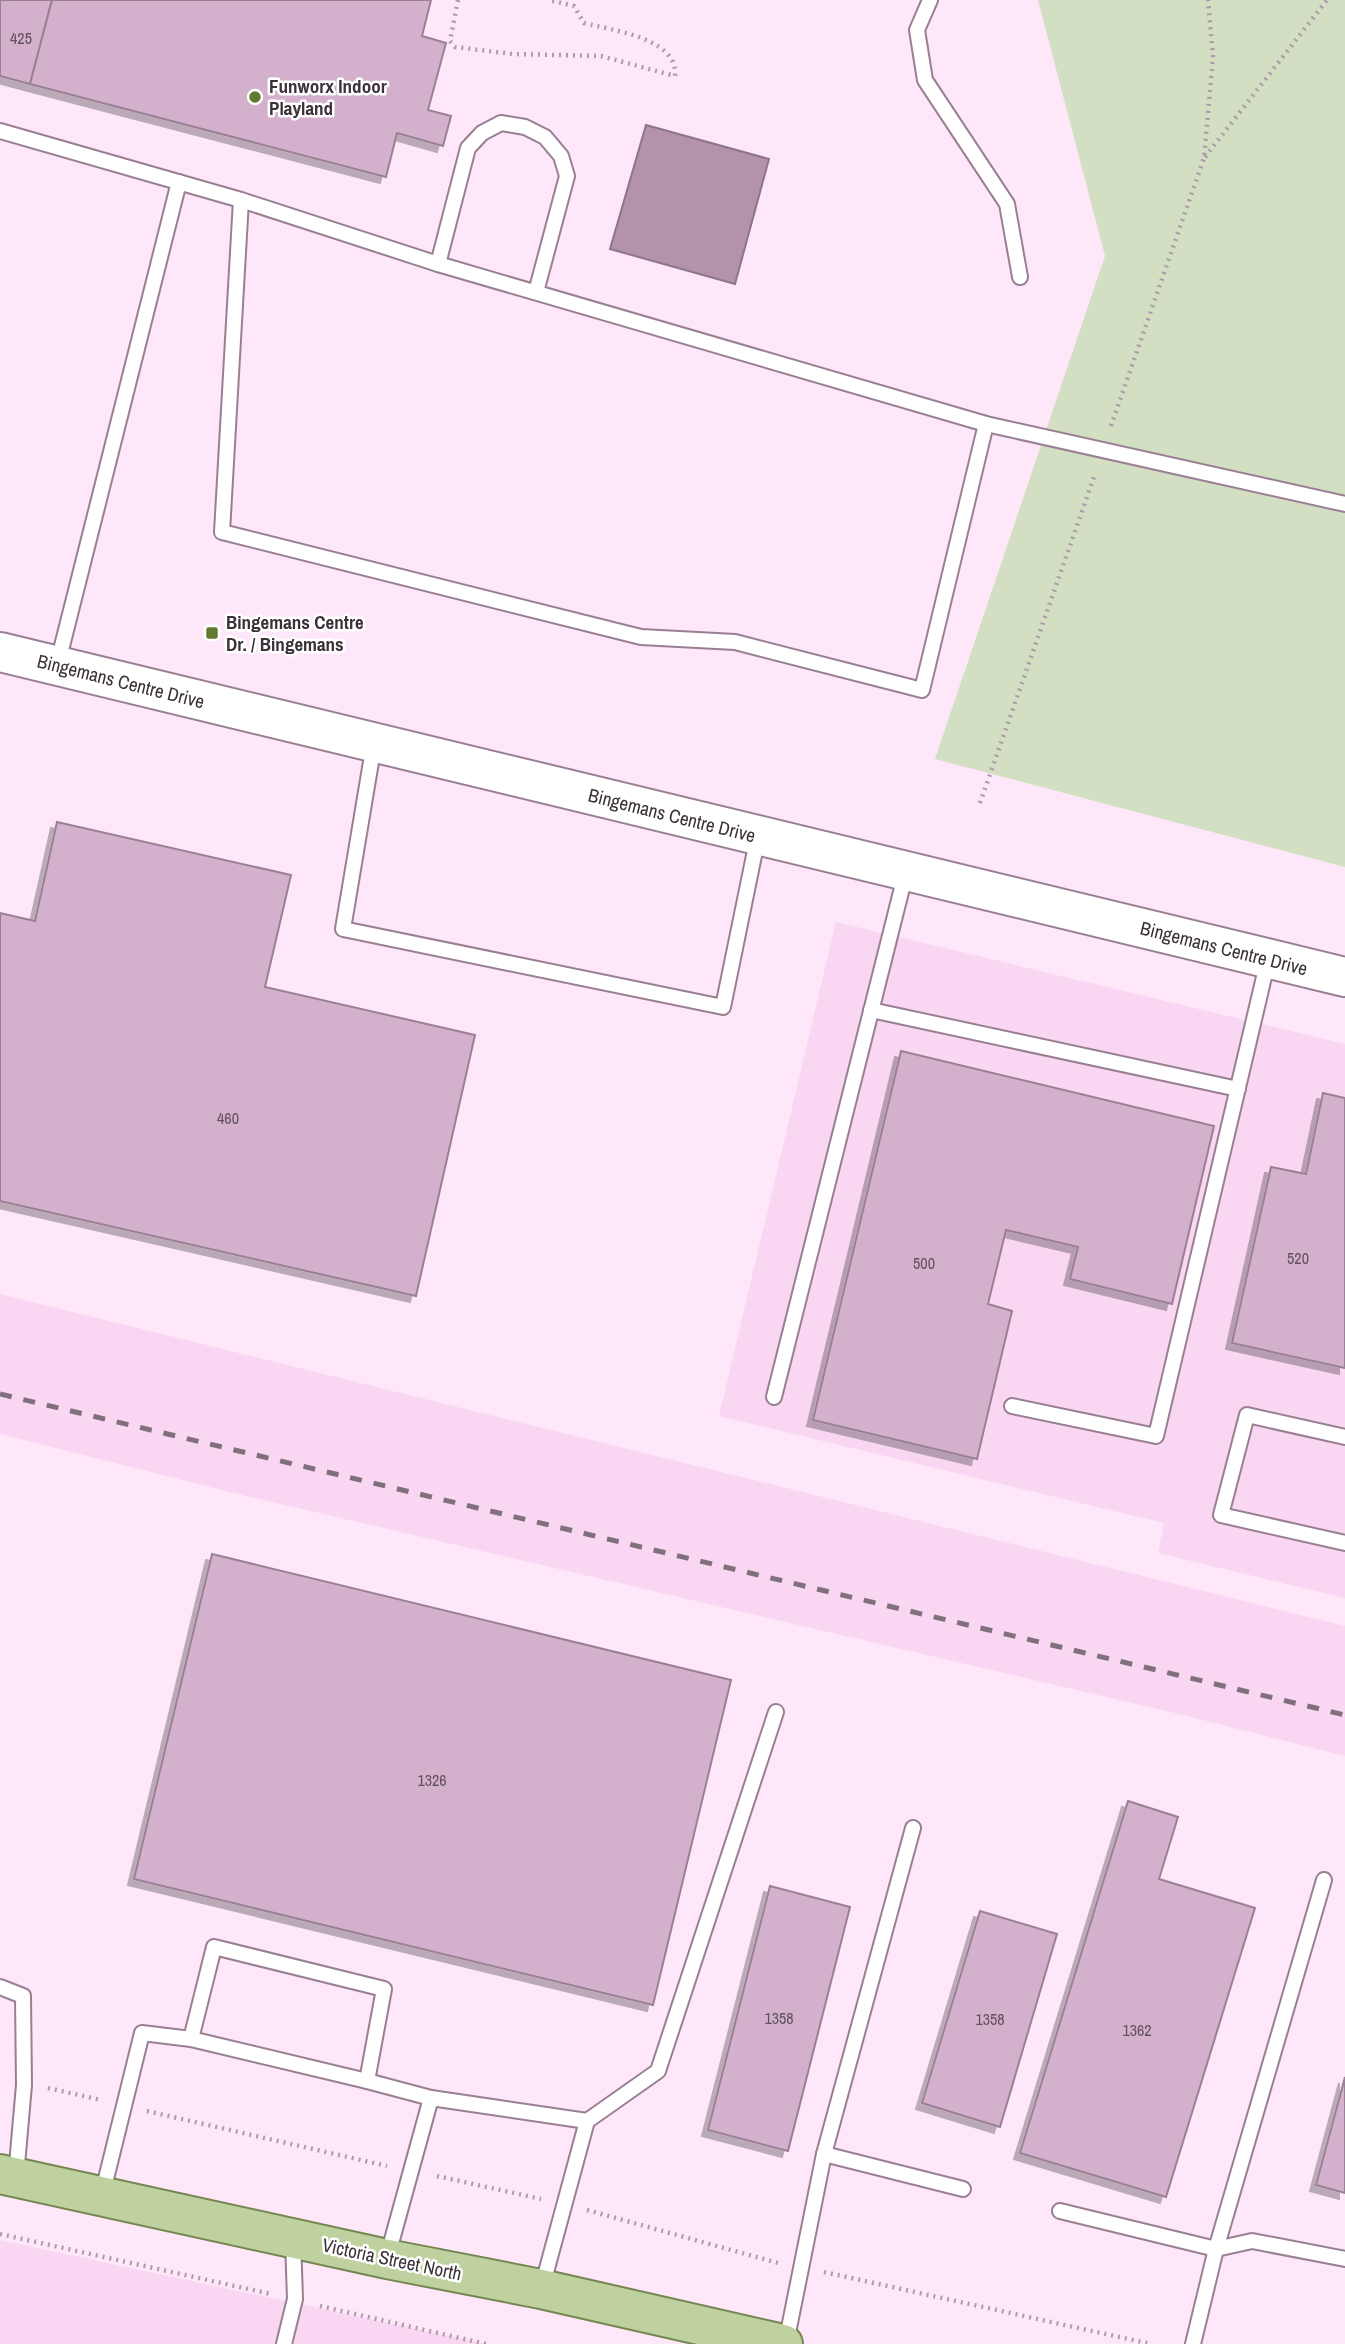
<svg xmlns="http://www.w3.org/2000/svg" width="1345" height="2344" font-family="'Archivo Narrow',sans-serif">
<style>
.built{fill:#f9d6f1}
.green{fill:#d3dfc2}
.water{fill:#b392ac;stroke:#8f758a;stroke-width:2}
.building{fill:#d3b1cc;stroke:#9b8095;stroke-width:2;filter:url(#shadow)}
.lines{fill:none;stroke-linecap:round;stroke-linejoin:round}
.service-casing{stroke:#997f93;stroke-width:18}
.secondary-casing{stroke:#997f93;stroke-width:42}
.primary-casing{stroke:#758650;stroke-width:42}
.path{stroke:#ad9ba9;stroke-width:4.5;stroke-dasharray:2 5;stroke-linecap:butt}
.service{stroke:#fff;stroke-width:14}
.secondary{stroke:#fff;stroke-width:38}
.primary{stroke:#bed19e;stroke-width:38}
.rail{stroke:#80707b;stroke-width:5;stroke-dasharray:12 12;stroke-linecap:butt}
.poi-dot{fill:#607b2f;stroke:#fff;stroke-width:2.5}
.labels{text-anchor:middle;stroke-width:5;stroke-linejoin:round;paint-order:stroke}
.number-label{font-size:16px;fill:#62515e}
.poi-label{font-size:19px;font-weight:bold;fill:#3c3139;stroke:#fff;text-anchor:start}
.street-label{font-size:19px;fill:#3c3139;stroke:#fff}
</style>
<defs>
<filter id="shadow"><feDropShadow dx="-6" dy="6" stdDeviation="0" flood-color="#0004"/></filter>
</defs>
<rect width="100%" height="100%" fill="#fee7f8"/>
<g class="built">
<polygon points="836,922 1345,1044 1345,1598 1158,1553 1164,1523 719,1416"/>
<polygon points="0,1294 1345,1626 1345,1756 1175,1713 238,1494 0,1434"/>
<polygon points="0,2240 486,2344 0,2344"/>
</g>
<polygon class="green" points="1038,0 1345,0 1345,867 935,759 1105,256"/>
<polygon class="water" points="646,125 769,159 735,284 610,249"/>
<g class="building">
<polygon points="0,0 52,0 30,84 0,76"/>
<polygon points="52,0 431,0 422,36 446,43 428,110 451,116 443,146 397,133 386,177 30,84"/>
<polygon points="57,822 291,875 265,987 475,1035 416,1296 0,1201 0,913 35,921"/>
<polygon points="901,1051 1214,1126 1172,1304 1070,1279 1078,1247 1006,1230 988,1304 1012,1311 977,1459 813,1420"/>
<polygon points="1323,1093 1345,1098 1345,1368 1232,1343 1271,1167 1306,1174"/>
<polygon points="212,1554 731,1680 653,2005 134,1879"/>
<polygon points="1128,1801 1178,1817 1159,1879 1255,1908 1166,2197 1020,2153"/>
<polygon points="770,1886 850,1907 788,2151 708,2130"/>
<polygon points="980,1911 1057,1934 1000,2127 922,2103"/>
<polygon points="1345,2077 1345,2193 1316,2185"/>
</g>
<g class="lines">
<g class="service-casing">
<g id="service">
<polyline points="930,0 917,30 925,80 1007,204 1020,277"/>
<polyline points="0,131 241,200 438,264 986,424 1345,504"/>
<polyline points="241,200 222,532 641,637 735,642 922,690 986,424"/>
<polyline points="438,264 468,148 482,133 501,123 525,127 545,137 561,156 567,176 536,292"/>
<polyline points="57,666 179,182"/>
<polyline points="374,744 343,929 723,1007 758,836"/>
<polyline points="871,1010 1238,1089"/>
<polyline points="774,1397 906,872"/>
<polyline points="1012,1406 1156,1436 1268,960"/>
<polyline points="1345,1437 1247,1415 1221,1515 1345,1543"/>
<polyline points="0,1987 23,1996 24,2085 16,2176"/>
<polyline points="191,2039 367,2081"/>
<polyline points="824,2154 963,2189"/>
<polyline points="102,2195 142,2033 191,2039 214,1947 384,1989 367,2081 431,2098 587,2121"/>
<polyline points="1060,2211 1216,2249 1252,2241 1345,2259"/>
<polyline points="387,2258 431,2098"/>
<polyline points="542,2287 587,2121 658,2071 776,1712"/>
<polyline points="786,2343 824,2154 913,1828"/>
<polyline points="284,2344 295,2299 293,2240"/>
<polyline points="1193,2344 1216,2249 1324,1880"/>
</g>
</g>
<g class="secondary-casing">
<polyline id="secondary" points="0,652 1345,977"/>
</g>
<g class="primary-casing">
<polyline id="primary" points="0,2174 387,2259 541,2289 783,2344"/>
</g>
<g class="path">
<path d="M458,0l-8,41 5,6 58,7 88,2 74,20c4,-38 -64,-46 -91,-53l-10,-17 -25,-6"/>
<polyline points="1205,157 1327,0"/>
<polyline points="1111,426 1204,158 1213,57 1208,0"/>
<polyline points="980,803 1095,474"/>
<polyline points="48,2088 101,2100"/>
<polyline points="147,2111 387,2166"/>
<polyline points="437,2176 541,2199"/>
<polyline points="587,2210 778,2263"/>
<polyline points="0,2234 271,2294"/>
<polyline points="824,2272 1151,2344"/>
<polyline points="320,2306 486,2344"/>
</g>
<use href="#service" class="service"/>
<use href="#secondary" class="secondary"/>
<use href="#primary" class="primary"/>
<polyline class="rail" points="0,1394 1345,1715"/>
</g>
<g class="poi-dot">
<circle cx="255" cy="97" r="7"/>
<rect x="205" y="626" width="14" height="14" rx="3.5"/>
</g>
<g class="labels">
<g class="number-label">
<text x="21" y="44">425</text>
<text x="228" y="1124">460</text>
<text x="1298" y="1264">520</text>
<text x="924" y="1269">500</text>
<text x="432" y="1786">1326</text>
<text x="779" y="2024">1358</text>
<text x="990" y="2025">1358</text>
<text x="1137" y="2036">1362</text>
</g>
<g class="poi-label">
<text x="269" y="93">Funworx Indoor<tspan x="269" dy="22">Playland</tspan></text>
<text x="226" y="629">Bingemans Centre<tspan x="226" dy="22">Dr. / Bingemans</tspan></text>
</g>
<g class="street-label">
<text transform="translate(121 681) rotate(14)" y="7">Bingemans Centre Drive</text>
<text transform="translate(672 815) rotate(14)" y="7">Bingemans Centre Drive</text>
<text transform="translate(1224 948) rotate(14)" y="7">Bingemans Centre Drive</text>
<text transform="translate(392 2259) rotate(12)" y="7">Victoria Street North</text>
</g>
</g>
</svg>
